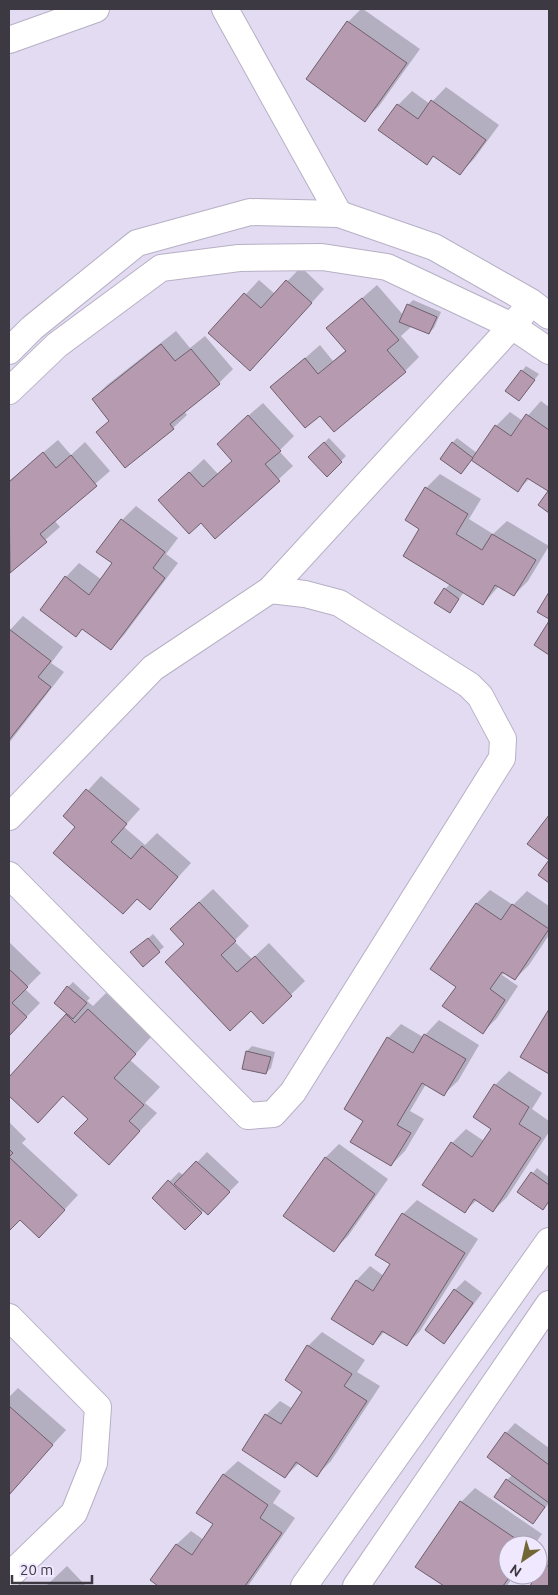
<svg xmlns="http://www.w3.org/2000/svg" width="558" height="1595" font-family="Ubuntu,sans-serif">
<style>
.shadow{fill:#0003}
.building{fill:#b59ab0;stroke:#705f6d}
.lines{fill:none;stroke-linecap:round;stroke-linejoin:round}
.minor-casing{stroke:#b7b0c5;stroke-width:28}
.minor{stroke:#fff;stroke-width:26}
</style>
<rect width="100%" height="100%" fill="#e2dbf1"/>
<g class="shadow">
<polygon points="361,9 363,9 420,49 379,106 365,120 348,22"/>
<polygon points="446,87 499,125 474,159 460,173 435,155 426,163 398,105 412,91 430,104"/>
<polygon points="301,267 324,289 264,356 210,333 259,280 275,294"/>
<polygon points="377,285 404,316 408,305 413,300 441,312 434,328 429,333 412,326 401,336 419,357 405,371 320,414 272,387 320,345 333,361 346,350 328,328"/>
<polygon points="176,331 190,348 205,336 233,369 219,383 184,411 187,415 173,428 98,432 110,420 93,399 107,385"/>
<polygon points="526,366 539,374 523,395 507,390"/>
<polygon points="541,401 549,407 549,490 530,478 518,490 472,459 461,472 452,443 457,438 477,453 496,426 510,412 523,421"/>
<polygon points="263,403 294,436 279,451 293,466 215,538 174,487 204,459 218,474 233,460 232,430"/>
<polygon points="329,438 346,456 327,475 309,457"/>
<polygon points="58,440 71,455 85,442 110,471 54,520 60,527 10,571 9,481"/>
<polygon points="440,474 481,499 469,519 493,534 507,521 549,546 528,581 514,595 499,586 483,604 464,592 450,612 445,589 450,584 421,528 426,488"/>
<polygon points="136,506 178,538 166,554 178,563 124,635 111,649 83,628 76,636 66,577 79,563 102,580 114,563 122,520"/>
<polygon points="23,616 63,647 51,663 64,672 9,743 9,631"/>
<polygon points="101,776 140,809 124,827 145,845 157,833 191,863 150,908 138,898 77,826 65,816"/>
<polygon points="213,889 249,926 234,941 252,959 269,943 305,981 263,1022 185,944 185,915"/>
<polygon points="490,890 513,905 527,891 549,906 549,935 529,965 515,979 505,972 502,975 518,986 497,1018 483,1032 457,986 476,904"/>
<polygon points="153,934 164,947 159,951 137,948"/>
<polygon points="9,942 41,973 25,989 40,1003 9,1035"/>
<polygon points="73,982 90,998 87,1001 93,1006 106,993 152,1036 130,1060 160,1087 145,1103 157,1113 109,1164 89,1119 64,1095 38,1121 9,1095 9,1079 69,1014 68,987"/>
<polygon points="549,1011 549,1073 522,1056"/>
<polygon points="439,1020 479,1045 458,1081 444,1094 426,1084 410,1111 424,1119 405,1151 391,1165 364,1120 388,1038 401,1024 423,1037"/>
<polygon points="252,1046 275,1052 271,1068 266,1073 243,1068 247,1051"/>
<polygon points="509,1071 542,1093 532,1109 549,1121 549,1132 507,1197 493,1211 477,1200 465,1211 452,1143 466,1129 484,1141 492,1128 474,1117 495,1085"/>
<polygon points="9,1122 26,1139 22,1143 78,1195 53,1222 20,1218 9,1230"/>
<polygon points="339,1144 388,1179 348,1236 334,1250 325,1158"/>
<polygon points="207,1152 239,1182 217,1204 204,1210 185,1229 153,1198 179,1172 184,1176"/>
<polygon points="537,1168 549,1177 549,1201 542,1209 518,1191"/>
<polygon points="417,1200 478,1239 420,1331 406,1345 385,1331 373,1344 332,1318 357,1280 370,1266 384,1276 392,1263 403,1214"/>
<polygon points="465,1280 482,1293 453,1332 444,1342 455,1290"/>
<polygon points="322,1332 365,1360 357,1372 380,1386 331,1461 317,1475 299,1463 285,1477 266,1415 280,1401 293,1409 304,1392 308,1346"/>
<polygon points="18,1388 66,1430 9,1493 9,1397"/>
<polygon points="515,1423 549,1448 549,1503 533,1523 507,1480 513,1474 506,1433"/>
<polygon points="238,1461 281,1491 273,1503 295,1518 248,1586 161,1586 152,1580 177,1544 191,1531 204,1540 215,1524 198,1512 224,1474"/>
<polygon points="475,1488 542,1534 534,1545 508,1545 508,1575 514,1575 507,1586 447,1586 417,1566 461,1502"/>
<polygon points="549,1559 549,1586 531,1586 544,1564"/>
<polygon points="67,1566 86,1586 46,1586"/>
</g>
<g class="building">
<polygon points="347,21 407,63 365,122 306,79"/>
<polygon points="431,100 486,140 460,175 433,156 427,165 378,130 397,104 418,119"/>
<polygon points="286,280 312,303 250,371 208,333 244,293 261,308"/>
<polygon points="362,298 399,340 387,350 406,372 334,432 320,416 305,428 270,387 305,358 318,374 346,351 326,328"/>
<polygon points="407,304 437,317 429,334 399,322"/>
<polygon points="161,344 175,361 191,349 220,384 170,424 174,429 125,468 96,432 109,421 92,399"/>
<polygon points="521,370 535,380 519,401 505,391"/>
<polygon points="526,414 549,430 549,513 538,505 548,491 527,478 518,492 471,460 495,425 511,436"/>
<polygon points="248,415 281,451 265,464 280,481 215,539 201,523 189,534 158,500 189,472 203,487 232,461 217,444"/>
<polygon points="324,442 342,462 327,477 308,457"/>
<polygon points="452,442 473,458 461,474 440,459"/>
<polygon points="43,452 56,468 71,455 97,486 40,534 47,542 10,573 9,482"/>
<polygon points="425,487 468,514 456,534 482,550 492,534 536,560 514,596 495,585 483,605 403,556 419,529 405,520"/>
<polygon points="121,519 165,552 153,568 165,578 111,650 82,629 76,637 40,610 65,576 89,595 112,563 96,552"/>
<polygon points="444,588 459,599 450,613 434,603"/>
<polygon points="549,592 549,619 537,612"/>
<polygon points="549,621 549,655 534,645"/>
<polygon points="9,629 51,661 38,677 51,687 9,740"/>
<polygon points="86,789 127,824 111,842 131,859 142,846 178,877 150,910 137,899 123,914 53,853 75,827 63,816"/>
<polygon points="549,815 549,883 538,875 549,860 527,844"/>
<polygon points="199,902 236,941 221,955 237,972 255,956 292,996 263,1024 251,1011 230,1031 165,962 184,944 170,929"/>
<polygon points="476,903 501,920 512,904 549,929 515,980 502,972 490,989 505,1000 483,1034 442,1006 456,987 430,969"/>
<polygon points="148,938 160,952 143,967 130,952"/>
<polygon points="9,969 28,987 12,1003 27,1017 9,1036"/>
<polygon points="67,986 87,1003 73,1019 54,1003"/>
<polygon points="88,1009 136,1054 114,1078 144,1105 129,1121 140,1131 109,1165 74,1133 88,1119 63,1096 38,1123 9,1096 9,1077 66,1014 75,1023"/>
<polygon points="549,1009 549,1074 520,1057"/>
<polygon points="424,1034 466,1059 444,1096 422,1083 397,1125 411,1133 391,1166 350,1142 363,1121 344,1109 387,1037 413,1053"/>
<polygon points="246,1051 271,1057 266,1074 242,1069"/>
<polygon points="494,1084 529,1107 519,1124 541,1138 493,1212 474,1199 465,1213 422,1185 451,1142 472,1157 491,1129 473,1117"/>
<polygon points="9,1149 13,1153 9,1157 65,1210 39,1238 20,1220 9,1231"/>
<polygon points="325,1157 375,1194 334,1252 283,1216"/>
<polygon points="196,1161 230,1192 208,1215 174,1184"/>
<polygon points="531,1172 549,1185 549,1201 543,1210 517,1192"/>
<polygon points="168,1180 202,1213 185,1230 152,1198"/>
<polygon points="402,1213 465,1253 407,1346 382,1331 373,1345 331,1319 356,1280 373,1291 390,1264 375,1255"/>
<polygon points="454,1289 473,1303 444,1344 425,1330"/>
<polygon points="307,1345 352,1374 344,1386 367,1401 317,1477 296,1462 285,1478 242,1450 265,1414 281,1424 302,1392 285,1380"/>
<polygon points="9,1406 53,1445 9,1495"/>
<polygon points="505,1432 549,1465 549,1503 487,1457"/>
<polygon points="223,1474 268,1505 260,1518 282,1533 245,1586 158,1586 150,1580 176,1544 192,1555 213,1524 196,1513"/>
<polygon points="506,1479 545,1507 533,1524 494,1497"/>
<polygon points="460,1501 525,1545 508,1545 508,1575 511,1575 503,1586 444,1586 415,1567"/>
<polygon points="543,1563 549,1567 549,1586 530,1586"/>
</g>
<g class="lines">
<g class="minor-casing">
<g id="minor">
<polyline points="225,9 339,214"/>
<polyline points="9,40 96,9"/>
<polyline points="9,351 32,328 137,243 250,212 339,214 434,247 531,302 549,316"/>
<polyline points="9,391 57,345 161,268 239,258 322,257 387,267 512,326 549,351"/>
<polyline points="270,590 512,326 523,313"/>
<polyline points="9,817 153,668 270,590 305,594 339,603 469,685 480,696 503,739 502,758 293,1092 273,1114 248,1116 9,875"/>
<polyline points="9,1317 98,1407 94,1463 74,1513 9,1576"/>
<polyline points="304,1586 549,1241"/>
<polyline points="356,1586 549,1304"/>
</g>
</g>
<use href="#minor" class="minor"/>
</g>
<rect width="558" height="1595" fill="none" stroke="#3c3942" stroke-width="20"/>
<g transform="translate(523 1560) rotate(214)"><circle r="24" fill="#f0e8fe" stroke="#a8a2b3"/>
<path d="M0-4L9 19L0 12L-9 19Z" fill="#726734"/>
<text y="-8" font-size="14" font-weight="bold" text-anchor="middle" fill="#3c3942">N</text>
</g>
<path d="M12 1575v8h80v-8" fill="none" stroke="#3c3942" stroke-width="2.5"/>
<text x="20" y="1575" font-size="15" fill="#3c3942" stroke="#f0e8fe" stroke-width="4" paint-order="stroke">20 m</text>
</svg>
